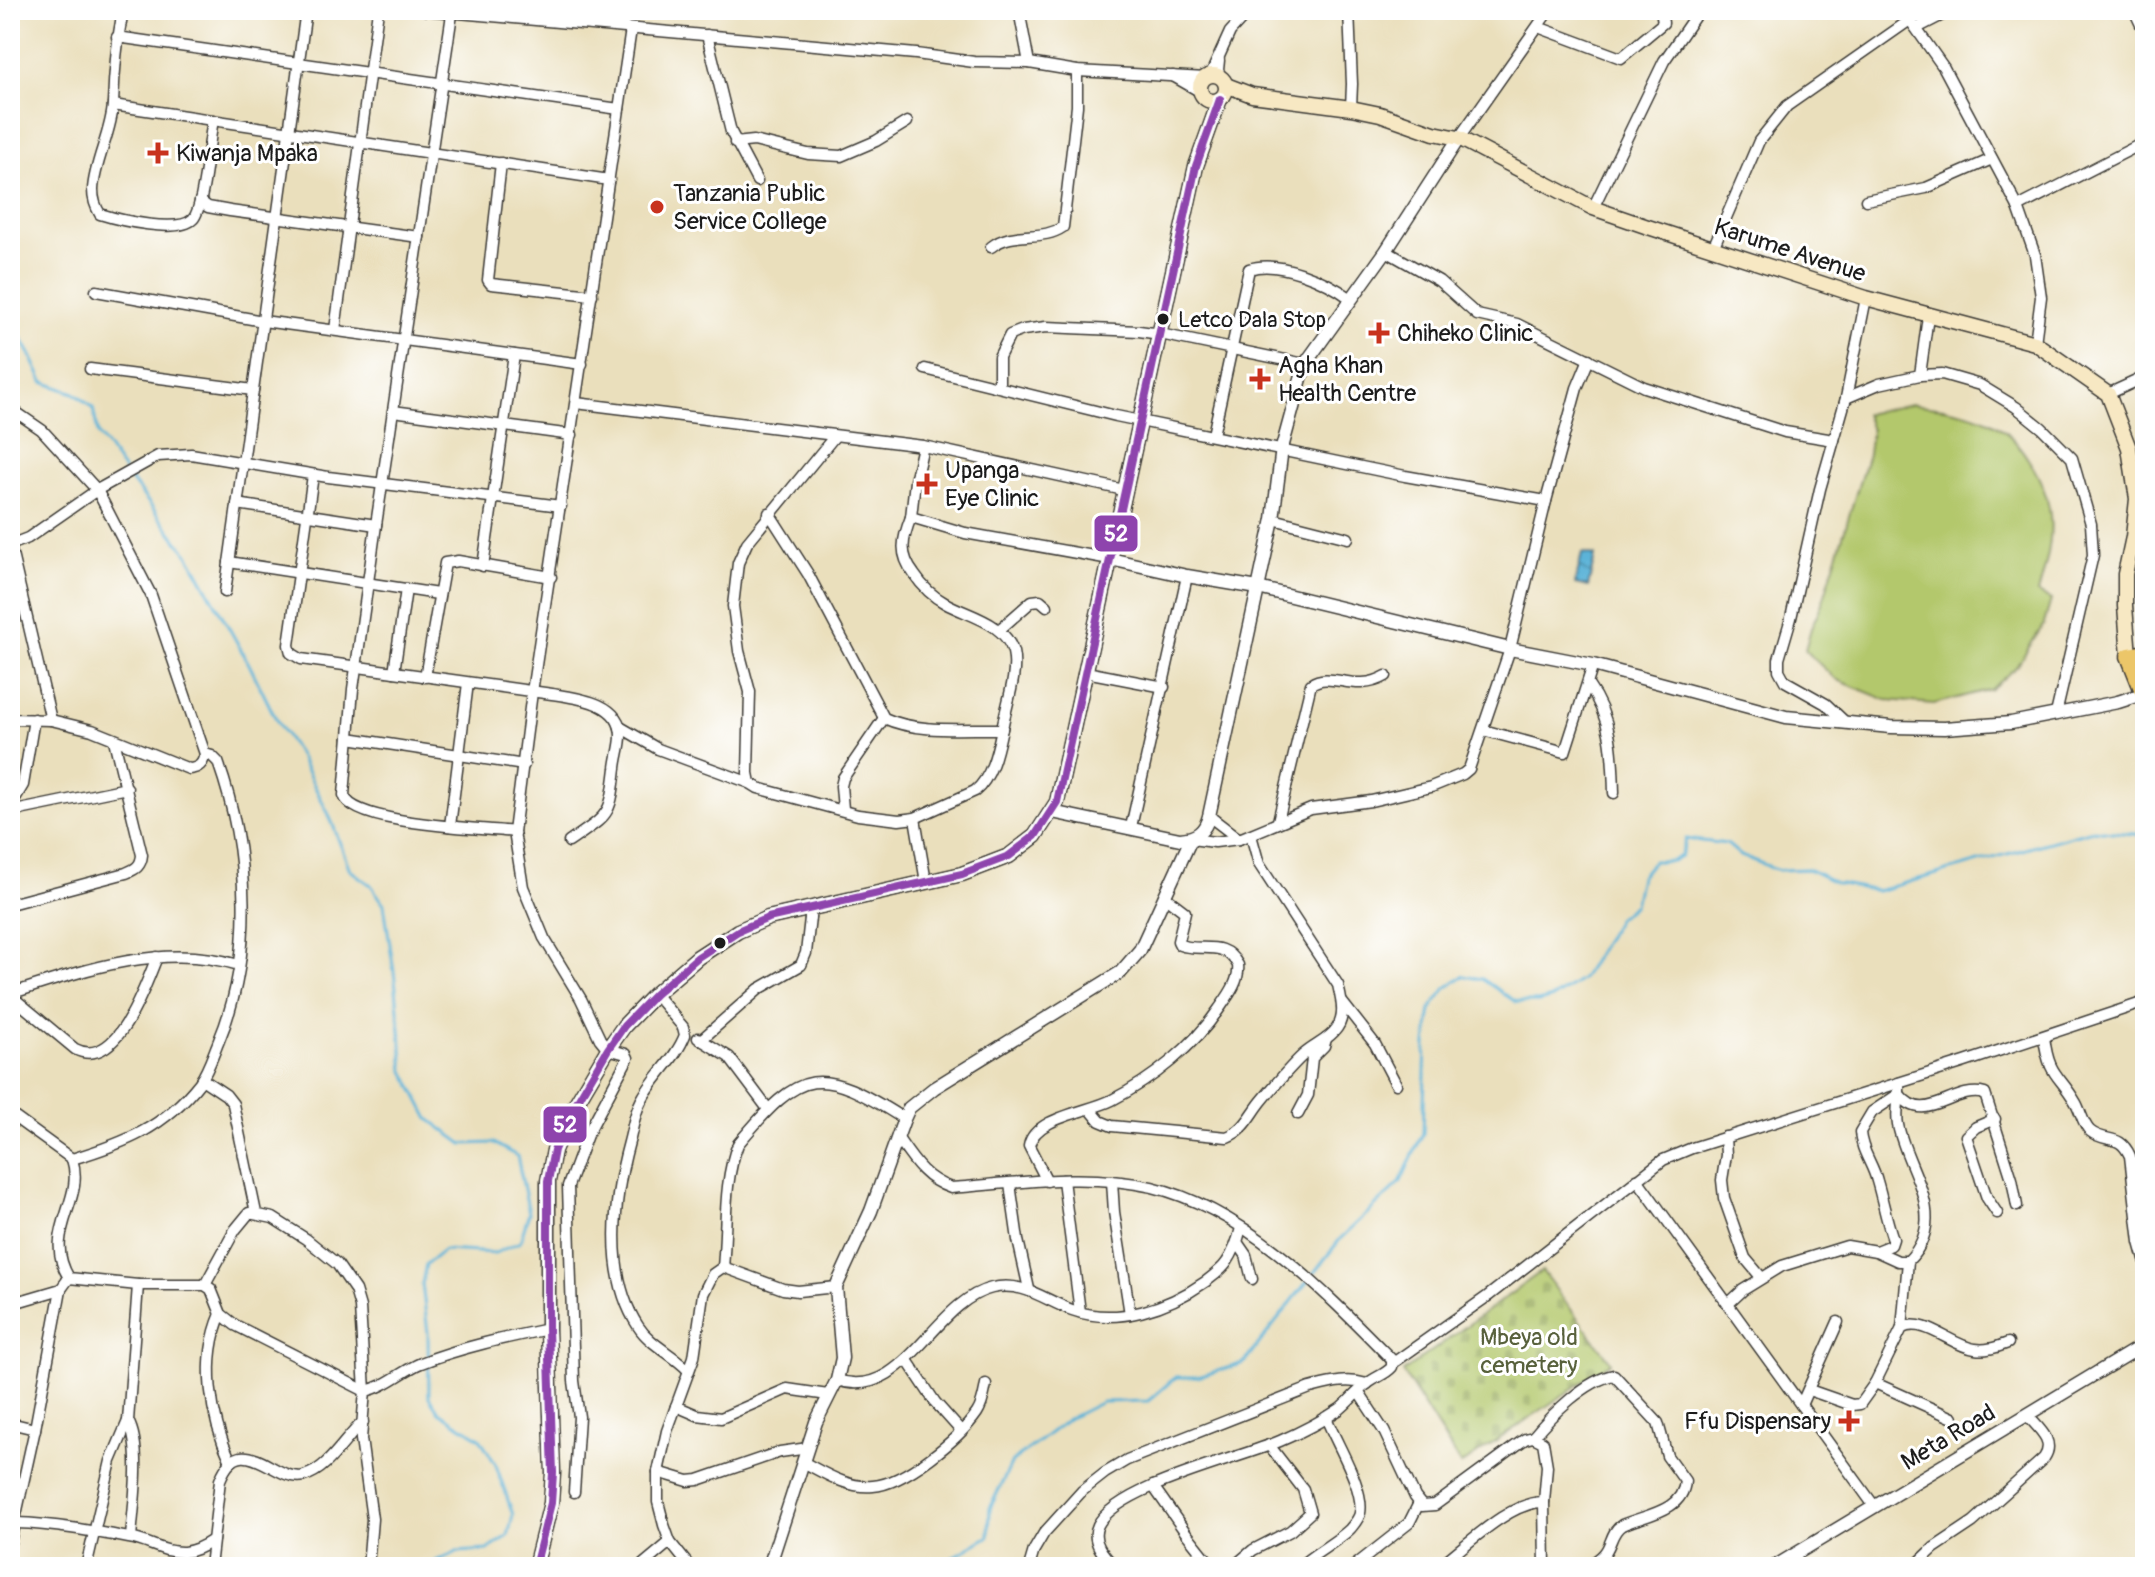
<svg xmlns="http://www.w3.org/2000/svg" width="2155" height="1577" font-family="Pangolin,sans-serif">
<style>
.grass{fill:#b3c86c;stroke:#687244;stroke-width:2}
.cemetery{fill:url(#cemetery-stones);stroke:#687244;stroke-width:2}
.water{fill:url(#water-waves);stroke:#3c687a;stroke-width:2}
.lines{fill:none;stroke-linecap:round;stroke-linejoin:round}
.stream{stroke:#5bb3d8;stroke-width:3}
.minor-casing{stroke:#3b3934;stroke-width:13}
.tertiary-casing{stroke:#3b3934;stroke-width:15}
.secondary-casing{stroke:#3b3934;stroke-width:17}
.trunk-casing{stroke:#3b3934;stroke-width:19}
.minor{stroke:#fff;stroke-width:10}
.tertiary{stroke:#fff;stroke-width:12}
.secondary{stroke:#f7e8c3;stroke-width:14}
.trunk{stroke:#ecc669;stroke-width:16}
.bus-1-casing{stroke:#fff;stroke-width:14}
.bus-1{stroke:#8e44ad;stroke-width:8}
.poi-dot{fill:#c8321e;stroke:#fff;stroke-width:3}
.bus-dot{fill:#1c1c1c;stroke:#fff;stroke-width:3}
.labels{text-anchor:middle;stroke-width:6;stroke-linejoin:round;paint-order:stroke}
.bus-label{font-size:22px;fill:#1c1c1c;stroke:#fff;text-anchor:start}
.poi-label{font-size:24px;fill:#1c1c1c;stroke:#fff;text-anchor:start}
.street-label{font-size:24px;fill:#1c1c1c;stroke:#fff}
.park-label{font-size:24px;fill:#58613c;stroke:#fff}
.line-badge{stroke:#fff;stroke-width:3}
.badge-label{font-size:22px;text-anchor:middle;font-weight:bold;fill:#fff}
</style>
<defs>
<pattern id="cemetery-stones" width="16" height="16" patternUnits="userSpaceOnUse" patternTransform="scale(2)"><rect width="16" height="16" fill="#b3c86c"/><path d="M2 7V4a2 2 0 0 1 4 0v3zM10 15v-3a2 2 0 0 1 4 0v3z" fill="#99ab5d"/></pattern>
<pattern id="water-waves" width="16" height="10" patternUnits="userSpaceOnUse" patternTransform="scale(2)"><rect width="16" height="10" fill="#5bb3d8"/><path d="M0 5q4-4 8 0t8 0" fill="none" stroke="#4a91ae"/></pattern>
</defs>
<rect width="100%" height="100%" fill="#fff"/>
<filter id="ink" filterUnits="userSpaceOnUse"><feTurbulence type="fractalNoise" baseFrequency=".0125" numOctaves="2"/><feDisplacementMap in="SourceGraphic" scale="16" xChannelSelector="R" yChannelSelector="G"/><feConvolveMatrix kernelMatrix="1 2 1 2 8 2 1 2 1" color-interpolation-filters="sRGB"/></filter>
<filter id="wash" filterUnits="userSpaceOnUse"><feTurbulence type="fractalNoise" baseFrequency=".006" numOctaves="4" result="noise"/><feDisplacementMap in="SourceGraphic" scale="32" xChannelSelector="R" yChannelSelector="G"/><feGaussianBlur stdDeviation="1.8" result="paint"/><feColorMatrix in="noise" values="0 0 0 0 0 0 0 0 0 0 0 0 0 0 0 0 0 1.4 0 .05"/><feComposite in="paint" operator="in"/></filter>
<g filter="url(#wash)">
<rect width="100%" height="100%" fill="#eadfbc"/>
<path class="grass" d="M1911,404c26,3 54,5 78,17 17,8 29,22 39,38 32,48 25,82 10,134l13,7 -7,24 -28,43 -25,22 -57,15 -48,-4 -51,-21 -30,-29 6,-22 12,-27 45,-147 3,-24 -6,-16z"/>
<polygon class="cemetery" points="1542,1271 1611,1362 1461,1465 1403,1372"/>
<polygon class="water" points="1582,553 1595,556 1588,587 1575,584"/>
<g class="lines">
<g class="stream">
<polyline points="10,319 29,352 43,382 74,393 93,408 98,434 124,471"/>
<polyline points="129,477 189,556 249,664 278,723 300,757 330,817 350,870 371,885 384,904 395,979 404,1071 429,1119 463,1144 494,1143 517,1156 529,1213 520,1242 495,1253 444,1250 426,1264 422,1284 428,1333 429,1397 439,1412 480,1438 496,1465 513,1515 508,1536 488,1550 457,1552 436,1561 442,1567"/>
<polyline points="937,1567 989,1536 990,1508 1012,1462 1068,1419 1102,1402 1148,1401 1176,1377 1198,1377 1244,1363 1341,1238 1400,1183 1423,1133 1426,1044 1431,1009 1446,988 1464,976 1482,979 1516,1002 1538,1002 1553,998 1582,979 1618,918 1634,905 1640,877 1653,861 1672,861 1681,856 1686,839 1727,844 1741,856 1779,870 1808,869 1836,883 1877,891 2092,830 2145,835"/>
</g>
</g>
</g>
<g filter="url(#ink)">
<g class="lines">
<g class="minor-casing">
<g id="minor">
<path d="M123,10c-6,31 -9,63 -10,94 -1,27 -19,59 -20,86 0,9 2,16 7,24 19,6 78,20 93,5 11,-11 16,-80 20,-99"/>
<polyline points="425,10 916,54 974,62 1029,63 1077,71 1206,78"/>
<polyline points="1019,10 1029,63"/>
<polyline points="1349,10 1352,84 1351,108"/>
<polyline points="1903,10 1944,68 2018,207 2035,255 2041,297 2035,343"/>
<polyline points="2134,10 2145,33"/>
<path d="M452,14l-76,511 -23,164 -9,106c7,30 140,33 170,37"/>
<polyline points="1538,27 1621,58 1663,23 1661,10"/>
<polyline points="1917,28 1952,10"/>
<polyline points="707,35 731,132 757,181"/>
<polyline points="117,37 619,109"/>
<polyline points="1219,60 1218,70 1221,78"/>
<polyline points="1173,76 1201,92"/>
<polyline points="1210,76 1230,32 1250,10"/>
<polyline points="113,105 609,180"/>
<polyline points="1459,138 1549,10"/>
<polyline points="735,143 754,141 808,154 841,156 876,141 907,122"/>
<polyline points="501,163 488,280 491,284 592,295"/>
<polyline points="1866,200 1926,188 1992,159"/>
<polyline points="200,201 208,207 230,211 419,237"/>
<polyline points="2018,207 2145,142"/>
<polyline points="1593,208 1664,61 1699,10"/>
<path d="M991,247c23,-18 50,-5 72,-20l14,-121v-35"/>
<polyline points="1713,248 1759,141 1787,106 1910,20"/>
<polyline points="1386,251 1439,281 1477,315 1517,324 1644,387 1785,432 1834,440"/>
<polyline points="96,291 263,321 582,364"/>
<polyline points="335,330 378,10"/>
<polyline points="90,369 253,390"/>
<polyline points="925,369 1116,416 1405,476 1546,501"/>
<polyline points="1920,375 1942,374 1980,385 2016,407 2042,428 2072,458 2091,524 2093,555 2056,714"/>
<polyline points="999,385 999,357 1010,335 1023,330 1046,327 1139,331 1160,334 1305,364"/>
<polyline points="2108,394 2145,377"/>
<polyline points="1846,398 1879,384 1920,375 1928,316"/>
<polyline points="576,403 923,446 1124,490"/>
<path d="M10,408l32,22 55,60 54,105 54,159c-2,10 -6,14 -16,15l-97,-39 -41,-10 -41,-1"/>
<polyline points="393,411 572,435"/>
<path d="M1213,435l36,-166c29,-10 78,12 101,29"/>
<path d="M834,437l-87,106 -9,20 -5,43 6,45 11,41 -2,81 2,10 8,5 100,27 41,5 16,-2 60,-27c18,-14 23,-45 28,-67 4,-21 15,-51 10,-72 -8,-30 -45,-36 -68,-49 -13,-7 -23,-17 -31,-29 -15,-20 -12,-34 -3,-57"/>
<polyline points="923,446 915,481 911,517 965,533 1110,559"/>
<path d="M313,475l-24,170 2,8 10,6 251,35c25,4 69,8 69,42 0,10 -4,21 -5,32 -6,50 -6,45 -47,74"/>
<polyline points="237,504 376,525"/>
<path d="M769,513l39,61 76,144c35,16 80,10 118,11"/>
<polyline points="1273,519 1348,538"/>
<polyline points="10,545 28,538 97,490 158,456 191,454 328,477 561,506"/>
<polyline points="10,546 51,720"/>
<polyline points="229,562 438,594"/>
<polyline points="483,566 514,355"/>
<polyline points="225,592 306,10"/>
<polyline points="999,630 1032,601 1040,600 1047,606"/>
<polyline points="394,672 406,589"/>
<polyline points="1086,672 1164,687"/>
<polyline points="425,677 445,563 458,561 551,577"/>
<path d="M1588,685c24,33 25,68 26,108"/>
<polyline points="1846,723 1826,704 1785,681 1779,670 1779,659 1791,618 1820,489 1846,398 1866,298"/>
<polyline points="620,727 658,749 750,783"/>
<polyline points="1483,730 1565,752 1593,665"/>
<polyline points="349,738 524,765"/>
<polyline points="10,807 23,785 34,719"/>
<polyline points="843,809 841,786 843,778 884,718"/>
<polyline points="10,812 127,788"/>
<polyline points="1209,816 1239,839"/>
<polyline points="915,818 926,882"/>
<path d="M1278,821l33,-137c20,-14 44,10 75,-8"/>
<polyline points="450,826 468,683"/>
<polyline points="1131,827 1187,576"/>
<polyline points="1191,839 1215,842 1239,839 1311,809 1371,801 1431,787 1463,774 1469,769 1510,649 1546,501 1577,388 1589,359"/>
<path d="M10,904l116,-31c10,-4 15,-7 16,-18l-28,-115"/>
<path d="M10,994c73,-24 153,-52 229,-29"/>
<path d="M655,994l28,33 2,8c-9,24 -32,42 -44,66 -7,13 -8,27 -12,41 -15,55 -25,132 9,184 12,19 35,28 50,44"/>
<path d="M10,995l65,54c42,22 70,-63 82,-92"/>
<polyline points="1342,1002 1375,1044 1396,1084"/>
<path d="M2044,1037c5,41 15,36 32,66 5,9 7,21 14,28 16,13 29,1 40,25l10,86 5,18"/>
<polyline points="698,1038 729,1057 768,1109"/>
<polyline points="702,1039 759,989 801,965 806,953 811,909"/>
<polyline points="202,1079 226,1095 233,1104 256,1213"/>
<path d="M1899,1094c26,34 54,-9 86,0l27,85 5,27"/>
<path d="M1090,1109l10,12 12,5 115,11c18,-7 23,-21 34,-35 13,-16 27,-33 42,-47 11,-10 26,-15 34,-27 9,-13 4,-29 1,-43l-79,-121 -8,-29"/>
<path d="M10,1114l62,45c14,42 -31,73 -3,119l69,7h67l6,4 10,25 14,11 130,66c21,-4 37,-20 56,-28 41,-16 84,-25 127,-34"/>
<polyline points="1298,1114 1308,1095 1312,1058 1324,1046 1326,1039"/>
<polyline points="1995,1119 1976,1127 1966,1136 1987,1198 1997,1213"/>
<path d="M897,1137c16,23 27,42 54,51 66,-5 136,-16 201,-1 94,22 175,107 240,173l4,1 92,-65 175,-136 29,-12 273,-86 180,-60"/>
<polyline points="1725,1137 1726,1155 1722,1180 1724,1198 1745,1258 1761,1277"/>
<path d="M72,1159c53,-16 92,-31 128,-77 8,-11 13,-27 18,-39 37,-87 31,-194 0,-281l-6,-6 -7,-2"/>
<polyline points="1637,1179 1875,1507"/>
<polyline points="1063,1180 1080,1312"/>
<path d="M1047,1181l-18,-35c5,-29 60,-34 83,-46 41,-21 81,-53 107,-91 9,-13 21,-28 19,-44 -15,-27 -37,-12 -58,-20l-2,-4 7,-29 -21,-16"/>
<polyline points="1112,1181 1114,1212 1130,1314"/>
<polyline points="1010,1184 1018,1240 1029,1289"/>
<polyline points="1237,1242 1246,1255 1252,1279"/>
<path d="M1876,1251l22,10h10c43,-44 -1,-90 -10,-136 -2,-10 0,-21 1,-31"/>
<path d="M723,1267c4,-41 0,-85 15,-123 64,-77 81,-79 166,-25"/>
<polyline points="205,1285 235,1230 249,1213 273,1218 306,1239 337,1264 355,1290 360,1307 365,1391 361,1439 372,1519 368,1567"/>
<polyline points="10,1304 61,1289"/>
<path d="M1728,1304l15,-14 39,-24 65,-20 29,5 15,-6 2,-6c-7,-19 -10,-38 -16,-58 -4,-17 -16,-30 -17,-49l12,-20 27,-18v-11"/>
<path d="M221,1314c-20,46 -11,103 10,148"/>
<polyline points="1902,1328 1908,1261"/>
<polyline points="907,1360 935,1402 961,1431"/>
<path d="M837,1380c67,23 97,-79 155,-92 32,-7 52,12 80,22 45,16 96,-2 133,-28 8,-6 17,-12 22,-20 7,-10 11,-22 14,-34"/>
<polyline points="1875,1383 1953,1418"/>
<path d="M1809,1390l43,15 8,-1 15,-21 27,-55c24,-11 49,18 73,21 12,2 22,-2 33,-6"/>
<polyline points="1359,1393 1384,1431 1415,1497 1422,1506 1435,1505 1525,1439 1533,1437 1543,1442 1547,1466 1544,1502 1545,1567"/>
<polyline points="1801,1405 1838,1322"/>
<polyline points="676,1406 697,1415 721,1418 787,1389 828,1395"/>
<path d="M128,1421c15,27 5,86 3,117"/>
<polyline points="10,1423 35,1429"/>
<path d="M1533,1437c18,-22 53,-57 81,-62l44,48 9,33 18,25c-2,31 -41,34 -63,44 -10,6 -10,17 -16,26 -4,7 -12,11 -19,16"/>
<path d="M803,1462c21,11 46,27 70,24 31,-2 86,-47 104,-73 6,-9 7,-19 9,-29"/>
<polyline points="658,1472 688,1481 698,1480 780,1452 808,1448"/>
<polyline points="1153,1486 1186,1533 1213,1567"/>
<polyline points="574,1492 579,1417 574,1381 568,1186 587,1135 628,1058 626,1054 608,1049 600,1039 581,999 544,938 523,887 514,832 532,692 631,29"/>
<path d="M16,1523c38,1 76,8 113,15 20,3 34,15 55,14 11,-1 20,-6 29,-12"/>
<polyline points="10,1542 35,1429 61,1289 69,1278"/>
<polyline points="86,1567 111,1461 128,1421 138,1285"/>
<path d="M210,1567l10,-87c21,-54 56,4 84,-4 25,-7 40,-37 59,-54"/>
<polyline points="640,1567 670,1542"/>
<polyline points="690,1567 670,1542 664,1525 658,1502 658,1472 667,1431 694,1357 703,1294 713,1274 723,1267 783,1289 798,1291 836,1287"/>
<path d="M1029,1567l5,-17 10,-17 38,-42 23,-18 22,-13 183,-72c20,-5 36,-10 57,-4"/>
<path d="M1115,1567c-11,-11 -25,-26 -17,-42 20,-39 141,-66 182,-84 21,-9 42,-20 60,-32 10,-8 17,-18 27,-25 8,-7 18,-9 25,-17v-7"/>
<polyline points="1233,1567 1253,1550 1290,1531 1310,1513 1303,1489 1269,1445"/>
<path d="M1299,1567c14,-13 39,-26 51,-38 4,-5 9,-10 10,-16 5,-25 -25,-71 -34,-96"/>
<polyline points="1353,1567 1409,1523 1419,1503"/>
<path d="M1438,1567c27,-20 72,-66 106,-65"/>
<path d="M1914,1567l20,-19 39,-26 71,-64c12,-17 -6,-30 -17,-43"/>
</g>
</g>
<g class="tertiary-casing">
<g id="tertiary">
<polyline points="1110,559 1187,576 1258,588 1510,649 1593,665 1786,717 1891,727 1944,728 2011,723 2118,702 2143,694"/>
<path d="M1052,812l128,27c16,-1 25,-7 29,-23l64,-297 9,-71 23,-84 81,-113 73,-113"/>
<polyline points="769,1567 816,1422 837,1380 842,1358 836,1287 871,1211 904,1119 909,1108 934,1088 1121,972 1140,950 1191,839"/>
<polyline points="1774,1567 2145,1344"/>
</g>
</g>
<g class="secondary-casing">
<g id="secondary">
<circle cx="1213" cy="88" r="13"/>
<polyline points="1226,85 1252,95 1351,108 1380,114 1434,133 1459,138 1593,208 1645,226 1866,298 2035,343 2108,394 2129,448 2137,499 2133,537 2125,574 2125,606 2129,656"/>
<polyline points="535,1567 551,1503 553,1473 548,1329 548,1181 554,1150 568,1117 608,1049 624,1026 655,994 698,957 738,931 768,918 962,874 1009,856 1035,836 1057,802 1196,166 1220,99"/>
</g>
</g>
<g class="trunk-casing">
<polyline id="trunk" points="2145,653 2129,656 2145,696"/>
</g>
<use href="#minor" class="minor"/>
<use href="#tertiary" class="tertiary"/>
<use href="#secondary" class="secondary"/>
<use href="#trunk" class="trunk"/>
<g class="bus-1-casing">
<polyline id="bus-1" points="535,1567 551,1503 553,1473 548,1329 548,1181 554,1150 568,1117 608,1049 624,1026 655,994 698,957 738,931 768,918 962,874 1009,856 1035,836 1057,802 1196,166 1220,99"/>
</g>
<use href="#bus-1" class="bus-1"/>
</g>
</g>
<g class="poi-dot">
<path d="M154 141h8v8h8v8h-8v8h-8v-8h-8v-8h8z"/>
<circle cx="657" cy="207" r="8"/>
<path d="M1375 321h8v8h8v8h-8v8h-8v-8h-8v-8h8z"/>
<path d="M1256 367h8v8h8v8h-8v8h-8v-8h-8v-8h8z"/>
<path d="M923 472h8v8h8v8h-8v8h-8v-8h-8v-8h8z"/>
<path d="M1845 1409h8v8h8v8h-8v8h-8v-8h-8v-8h8z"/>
</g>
<g class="bus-dot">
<circle cx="1163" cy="319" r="7"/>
<circle cx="720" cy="943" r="7"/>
</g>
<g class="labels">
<g class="bus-label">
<text x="1178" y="327">Letco Dala Stop</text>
</g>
<g class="poi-label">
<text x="176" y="161">Kiwanja Mpaka</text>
<text x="673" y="201">Tanzania Public<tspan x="673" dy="28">Service College</tspan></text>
<text x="1397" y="341">Chiheko Clinic</text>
<text x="1278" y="373">Agha Khan<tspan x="1278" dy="28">Health Centre</tspan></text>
<text x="945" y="478">Upanga<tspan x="945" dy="28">Eye Clinic</tspan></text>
<text x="1831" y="1429" text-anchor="end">Ffu Dispensary</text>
</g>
<g class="street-label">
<text transform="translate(1790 250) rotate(18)" y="8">Karume Avenue</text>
<text transform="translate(1948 1437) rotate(-31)" y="8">Meta Road</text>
</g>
<g class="park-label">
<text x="1529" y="1345">Mbeya old<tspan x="1529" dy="28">cemetery</tspan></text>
</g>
</g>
<g class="line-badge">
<rect x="1093" y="514" width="46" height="39" rx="8" fill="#8e44ad"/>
<rect x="542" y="1105" width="46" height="39" rx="8" fill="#8e44ad"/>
</g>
<g class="badge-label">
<text x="1116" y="541">52</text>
<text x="565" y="1132">52</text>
</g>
<rect width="2155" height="1577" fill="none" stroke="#fff" stroke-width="40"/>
</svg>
